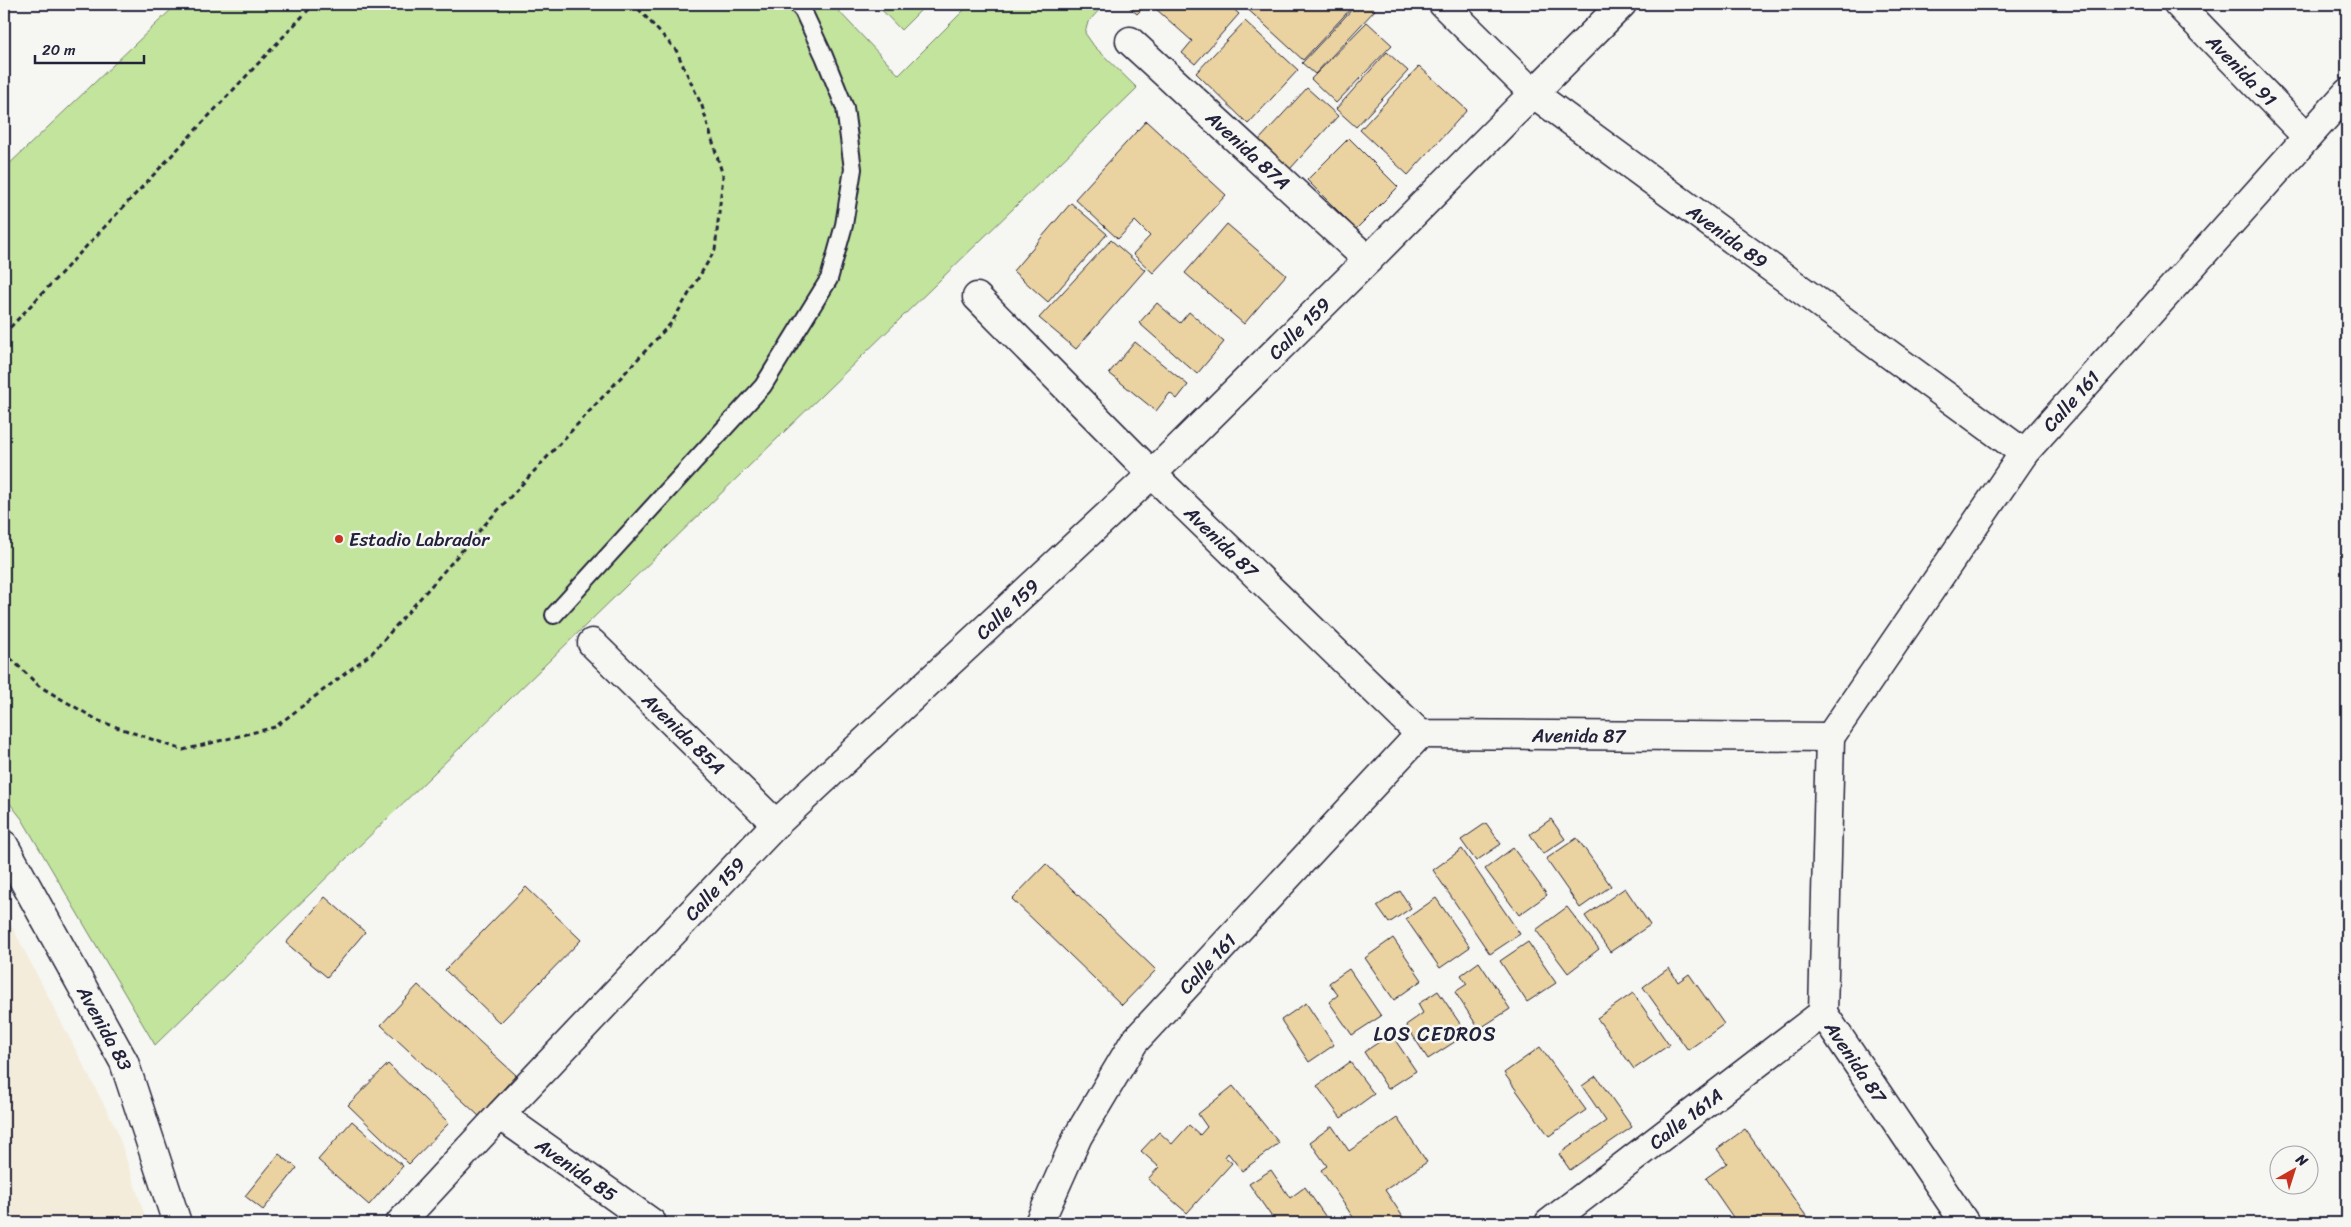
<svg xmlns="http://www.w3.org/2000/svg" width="2351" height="1227" font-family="Sriracha,sans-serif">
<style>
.built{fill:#f3ecda}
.green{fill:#c3e49d;stroke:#72836c}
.building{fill:#ebd3a1;stroke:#22223b}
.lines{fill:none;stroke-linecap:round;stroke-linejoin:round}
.lane-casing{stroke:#22223b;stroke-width:20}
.street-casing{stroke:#22223b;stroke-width:31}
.path{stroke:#22223b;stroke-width:3;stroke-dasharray:5 4;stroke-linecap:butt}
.lane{stroke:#f6f6f2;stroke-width:16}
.street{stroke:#f6f6f2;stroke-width:28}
.poi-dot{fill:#c8321e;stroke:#f6f6f2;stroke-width:2}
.labels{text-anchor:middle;stroke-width:5;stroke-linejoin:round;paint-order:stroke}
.street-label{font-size:19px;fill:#22223b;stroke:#f6f6f2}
.poi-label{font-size:19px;fill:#22223b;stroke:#f6f6f2;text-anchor:start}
.neighbourhood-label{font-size:20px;letter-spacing:1px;fill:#22223b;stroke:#f6f6f2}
</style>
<rect width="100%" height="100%" fill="#f6f6f2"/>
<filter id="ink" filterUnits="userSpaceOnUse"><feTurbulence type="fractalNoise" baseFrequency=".02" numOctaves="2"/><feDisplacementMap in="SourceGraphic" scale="10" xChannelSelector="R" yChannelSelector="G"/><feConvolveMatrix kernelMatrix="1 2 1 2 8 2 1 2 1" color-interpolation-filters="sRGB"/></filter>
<g filter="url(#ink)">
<polygon class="built" points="4,911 116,1128 144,1213 146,1223 4,1223"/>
<g class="green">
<polygon points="177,4 832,4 899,75 970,4 1098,4 1102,7 1088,22 1085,33 1094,46 1137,88 155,1045 22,819 4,796 4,169"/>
<polygon points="876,4 927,4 901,30"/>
</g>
<g class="building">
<polygon points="1126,4 1147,4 1137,14"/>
<polygon points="1160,4 1228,4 1239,14 1195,64 1182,53 1192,41 1156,9"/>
<polygon points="1242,4 1355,4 1303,60"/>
<polygon points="1357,4 1369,4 1375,10 1315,74 1302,63"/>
<polygon points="1245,21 1298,70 1248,124 1196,73"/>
<polygon points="1367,22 1392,45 1336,103 1311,79"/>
<polygon points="1387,52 1408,71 1356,127 1336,109"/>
<polygon points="1419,66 1467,110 1408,175 1360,130"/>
<polygon points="1307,88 1338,116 1290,169 1259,140"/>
<polygon points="1146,121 1226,195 1153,273 1133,254 1150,236 1135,221 1118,239 1075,199"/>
<polygon points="1349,138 1398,187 1356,229 1307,180"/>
<polygon points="1071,203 1107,234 1048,302 1013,271"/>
<polygon points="1227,224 1286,275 1244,324 1185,273"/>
<polygon points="1111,240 1145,270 1076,349 1039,318"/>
<polygon points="1157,303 1180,323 1189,312 1224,342 1197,374 1139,323"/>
<polygon points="1135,342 1188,385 1177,399 1170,393 1156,411 1109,373"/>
<polygon points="1551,819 1565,839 1543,854 1530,834"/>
<polygon points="1486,823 1501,844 1476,861 1461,840"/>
<polygon points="1577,838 1611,886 1580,908 1546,859"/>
<polygon points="1513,848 1547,895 1519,915 1485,869"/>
<polygon points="1462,849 1520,934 1490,954 1433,870"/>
<polygon points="1046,864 1156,970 1122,1005 1012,899"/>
<polygon points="526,887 581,940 500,1023 445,970"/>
<polygon points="1625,888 1650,925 1610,952 1585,916"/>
<polygon points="1400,891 1411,908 1389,923 1377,906"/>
<polygon points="325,897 365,932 327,977 286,943"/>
<polygon points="1436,898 1470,947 1440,968 1406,919"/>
<polygon points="1567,907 1599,949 1568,973 1536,930"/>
<polygon points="1393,938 1422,980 1394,1000 1365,958"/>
<polygon points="1528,942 1556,983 1527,1002 1500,961"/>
<polygon points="1479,962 1510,1009 1479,1029 1455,992 1467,984 1461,975"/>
<polygon points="1669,968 1678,982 1689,974 1724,1024 1688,1050 1643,987"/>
<polygon points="1349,969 1381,1016 1352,1035 1329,1002 1338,995 1329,983"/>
<polygon points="418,985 516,1075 479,1116 381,1025"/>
<polygon points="1438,991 1467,1034 1428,1059 1406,1025 1423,1013 1418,1004"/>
<polygon points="1633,993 1669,1045 1634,1069 1597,1018"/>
<polygon points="1306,1003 1334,1045 1309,1062 1281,1020"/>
<polygon points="1391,1034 1416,1071 1388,1089 1364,1052"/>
<polygon points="1540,1047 1586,1110 1549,1136 1504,1073"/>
<polygon points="1350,1062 1374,1094 1341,1118 1317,1086"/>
<polygon points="388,1064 449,1123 409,1164 348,1105"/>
<polygon points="1596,1076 1632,1127 1570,1170 1559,1154 1606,1121 1582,1086"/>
<polygon points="1233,1086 1279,1143 1242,1171 1228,1153 1225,1157 1232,1163 1187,1213 1148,1179 1159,1167 1141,1151 1159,1132 1172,1144 1189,1125 1200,1135 1207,1127 1198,1114"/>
<polygon points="1397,1118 1427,1162 1385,1190 1407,1223 1357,1223 1321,1170 1327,1166 1310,1142 1332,1126 1349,1151"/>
<polygon points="352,1121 403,1166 369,1205 318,1160"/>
<polygon points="1745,1129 1811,1223 1759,1223 1755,1216 1744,1223 1737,1223 1706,1178 1727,1163 1717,1149"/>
<polygon points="279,1154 297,1168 263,1210 245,1196"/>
<polygon points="1271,1170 1290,1198 1305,1187 1330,1223 1276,1223 1249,1184"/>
</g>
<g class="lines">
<g class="lane-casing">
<polyline id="lane" points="554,615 763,386 829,279 844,225 853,169 845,108 824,56 803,11 797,4"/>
</g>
<g class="street-casing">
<g id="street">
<path id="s1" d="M1443,4l91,90 490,359"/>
<path id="s2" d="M2178,4l129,133"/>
<path id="s3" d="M1130,41l238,219"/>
<path id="s4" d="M977,297l175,177 268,260 410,3"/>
<path id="s5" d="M592,643l184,181"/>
<path id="s6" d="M1830,737l194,-284 323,-360"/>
<path id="s7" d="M1830,737l-7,276 142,210"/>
<path id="s8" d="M4,845l120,217 53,161"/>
<path id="s9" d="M500,1115l152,108"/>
<path id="s10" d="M400,1223l100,-108 276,-291 376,-350 216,-214 254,-256"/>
<path id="s11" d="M1039,1223l39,-87 56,-94 286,-308"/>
<path id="s12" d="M1549,1223l274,-210"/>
</g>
</g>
<g class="path">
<polyline points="4,334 314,4"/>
<polyline points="4,652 39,686 99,721 183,750 275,727 372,653 489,520 672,322 715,250 723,176 702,106 676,50 634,4"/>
</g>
<use href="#lane" class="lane"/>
<use href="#street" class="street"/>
</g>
</g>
<circle class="poi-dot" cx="339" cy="539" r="5"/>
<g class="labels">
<g class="street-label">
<text dy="7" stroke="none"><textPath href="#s2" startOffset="92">Avenida 91</textPath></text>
<text dy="7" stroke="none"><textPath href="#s3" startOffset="161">Avenida 87A</textPath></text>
<text dy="7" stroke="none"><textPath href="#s1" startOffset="368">Avenida 89</textPath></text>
<text dy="7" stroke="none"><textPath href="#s10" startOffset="1269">Calle 159</textPath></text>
<text dy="7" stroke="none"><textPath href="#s6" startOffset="414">Calle 161</textPath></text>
<text dy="7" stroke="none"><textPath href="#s4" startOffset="346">Avenida 87</textPath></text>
<text dy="7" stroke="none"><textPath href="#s10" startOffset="864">Calle 159</textPath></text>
<text dy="7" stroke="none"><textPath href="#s5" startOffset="129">Avenida 85A</textPath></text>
<text dy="7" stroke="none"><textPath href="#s4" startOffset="781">Avenida 87</textPath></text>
<text dy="7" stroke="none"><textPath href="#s10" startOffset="459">Calle 159</textPath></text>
<text dy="7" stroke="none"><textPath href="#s11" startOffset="312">Calle 161</textPath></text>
<text dy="7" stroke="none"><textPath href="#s8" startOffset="209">Avenida 83</textPath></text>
<text dy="7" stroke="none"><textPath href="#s7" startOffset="335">Avenida 87</textPath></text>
<text dy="7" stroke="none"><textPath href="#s12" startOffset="172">Calle 161A</textPath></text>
<text dy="7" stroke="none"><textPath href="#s9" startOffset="94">Avenida 85</textPath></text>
</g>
<g class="poi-label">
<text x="349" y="546">Estadio Labrador</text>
</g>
<g class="neighbourhood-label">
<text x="1435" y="1041">LOS CEDROS</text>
</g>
</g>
<rect width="2351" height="1227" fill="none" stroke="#f6f6f2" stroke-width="20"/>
<rect x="10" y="10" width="2331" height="1207" fill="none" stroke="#22223b" stroke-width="2" filter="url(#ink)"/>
<g transform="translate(2294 1170) rotate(39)"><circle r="24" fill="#f6f6f2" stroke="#a1a1a9"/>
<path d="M0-4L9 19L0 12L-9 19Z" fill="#c8321e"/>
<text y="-8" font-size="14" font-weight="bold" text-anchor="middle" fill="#22223b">N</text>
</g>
<path d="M35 55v8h109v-8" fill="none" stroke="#22223b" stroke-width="2.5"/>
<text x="42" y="55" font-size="15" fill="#22223b" stroke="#f6f6f2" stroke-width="4" paint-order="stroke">20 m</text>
</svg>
